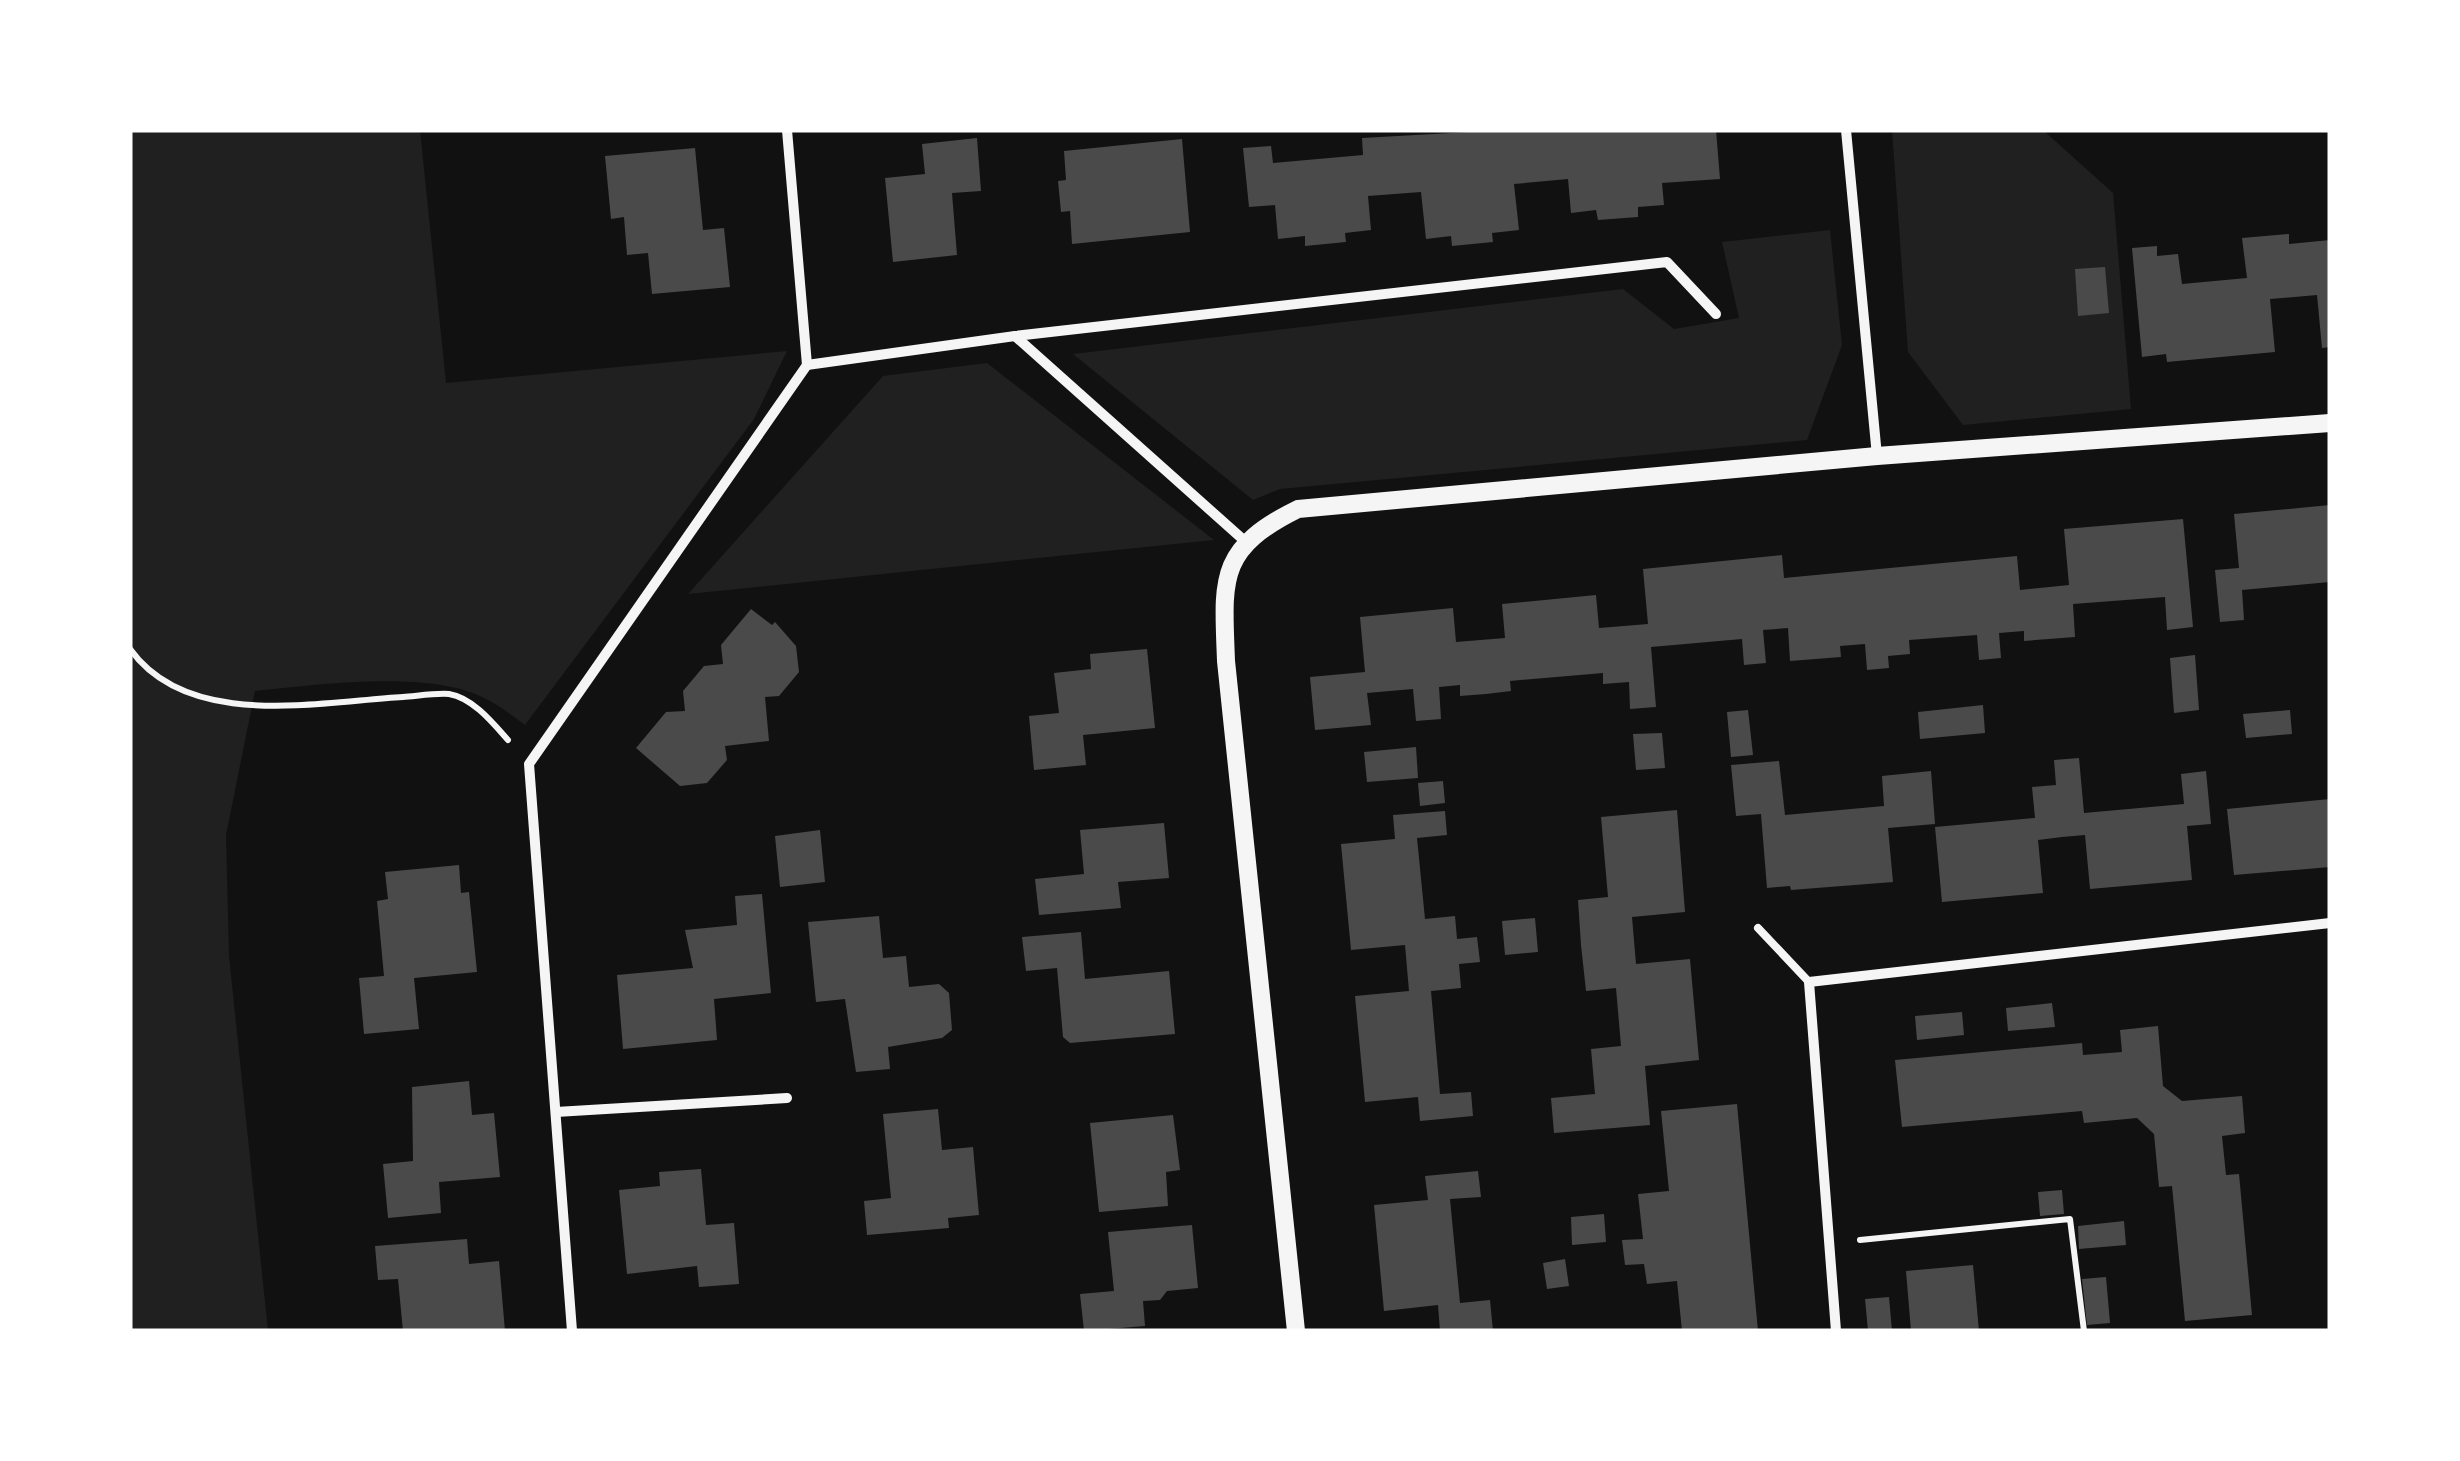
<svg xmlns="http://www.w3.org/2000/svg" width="2460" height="1461" font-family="'Varela Round',sans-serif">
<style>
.green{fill:#202020}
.building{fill:#4a4a4a}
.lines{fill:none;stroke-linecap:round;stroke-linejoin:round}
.path{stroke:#f5f5f5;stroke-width:6}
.service{stroke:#f5f5f5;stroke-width:8}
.minor{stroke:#f5f5f5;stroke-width:10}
.tertiary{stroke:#f5f5f5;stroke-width:18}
</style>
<rect width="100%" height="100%" fill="#111"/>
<g class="green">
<path d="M130,130h290l26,253 341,-32 -33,68 -229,306c-12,-9 -25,-19 -39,-26 -55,-30 -169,-14 -231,-8l-29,144 3,121 39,375h-138z"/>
<polygon points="1892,130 2043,130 2113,193 2131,409 1963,425 1908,352"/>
<polygon points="1830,230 1842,345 1807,440 1280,489 1253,500 1073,354 1623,289 1674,329 1739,318 1722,242"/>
<polygon points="987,363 1214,540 688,594 883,376"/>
</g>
<g class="building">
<polygon points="1505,130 1716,130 1720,179 1662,183 1664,205 1638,207 1638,217 1598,220 1596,210 1571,213 1568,179 1514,184 1519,230 1492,233 1493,242 1452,246 1451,236 1426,239 1421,192 1368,196 1371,230 1345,233 1346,242 1305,246 1305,236 1278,239 1275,205 1249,207 1243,148 1271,146 1273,163 1363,155 1362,138"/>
<polygon points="977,138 981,191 952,193 957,255 893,262 885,178 925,174 922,144"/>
<polygon points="1182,139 1190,232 1072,244 1070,211 1061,212 1058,181 1066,180 1064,151"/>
<polygon points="695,148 703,230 724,228 730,287 652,294 648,253 627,255 624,217 611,219 605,156"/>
<polygon points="2289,234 2289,244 2330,240 2330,347 2322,348 2317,295 2270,299 2275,352 2167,362 2166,354 2142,357 2132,248 2157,246 2157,256 2178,254 2182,284 2247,278 2242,238"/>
<polygon points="2105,267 2109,313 2078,316 2075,269"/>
<polygon points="2330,505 2330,582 2242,590 2244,620 2220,622 2215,570 2239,568 2234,514"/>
<polygon points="2183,519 2193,627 2167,630 2165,597 2073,604 2075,637 2024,641 2024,631 1999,633 2001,658 1979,660 1977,635 1909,640 1910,654 1888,656 1889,668 1867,670 1865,644 1840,646 1841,657 1790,661 1788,628 1763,630 1766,663 1744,665 1742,639 1651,647 1656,707 1630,709 1629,682 1603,684 1603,673 1510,681 1511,691 1486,694 1460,696 1460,685 1439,687 1441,719 1416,721 1413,689 1367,693 1371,725 1315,730 1310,677 1365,672 1360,617 1453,608 1456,642 1505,638 1502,604 1596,595 1599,628 1648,624 1643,569 1782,555 1784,578 2017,556 2020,590 2069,585 2064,529"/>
<polygon points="751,609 772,625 775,622 796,646 799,672 779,696 765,697 769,741 725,746 727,760 707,783 680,786 636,748 666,712 685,711 683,691 704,666 723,664 721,645"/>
<polygon points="1147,649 1155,728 1083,735 1086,765 1034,770 1029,716 1059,713 1054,673 1091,669 1090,654"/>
<polygon points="2195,655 2199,710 2174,713 2170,658"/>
<polygon points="1983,705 1985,733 1920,739 1918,712"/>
<polygon points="1748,710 1753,755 1731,757 1727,712"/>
<polygon points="2290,710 2292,734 2246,738 2243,714"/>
<polygon points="1662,733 1665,768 1636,770 1633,734"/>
<polygon points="1416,747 1418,778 1367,782 1364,752"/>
<polygon points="2079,758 2084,813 2184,804 2181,774 2206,771 2211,824 2187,826 2192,880 2090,889 2085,835 2062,837 2038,840 2043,893 1942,902 1935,827 2035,818 2032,787 2056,785 2054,760"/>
<polygon points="1779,761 1785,815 1884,806 1882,776 1931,771 1935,824 1888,828 1893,882 1791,890 1790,886 1767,888 1761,814 1736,816 1731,765"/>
<polygon points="1443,781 1445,803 1420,806 1418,783"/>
<polygon points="2330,799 2330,867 2234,875 2227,809"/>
<polygon points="1677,810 1685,912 1632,917 1636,964 1690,959 1699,1060 1645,1066 1650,1125 1554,1133 1551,1098 1595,1094 1591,1049 1621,1046 1616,988 1586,991 1581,945 1578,900 1608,897 1601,817"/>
<polygon points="1445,811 1447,835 1417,838 1425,919 1455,916 1457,939 1477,937 1480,962 1459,964 1461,988 1431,991 1440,1094 1471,1092 1473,1116 1420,1121 1418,1097 1365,1102 1355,996 1409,991 1405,945 1351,950 1341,844 1395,839 1393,815"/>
<polygon points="1164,823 1169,878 1118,882 1121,908 1039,915 1035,879 1084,874 1080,830"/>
<polygon points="820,830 825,882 780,887 775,836"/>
<polygon points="459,865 461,893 469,892 477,972 414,978 419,1029 364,1034 359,978 384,976 377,901 388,899 385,872"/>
<polygon points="762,894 771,993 714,999 717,1040 623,1049 617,975 693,968 685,930 737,925 735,896"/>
<polygon points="879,916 883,958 906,956 909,987 939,984 949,993 952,1030 942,1038 888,1047 890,1069 856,1072 845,999 816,1002 808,922"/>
<polygon points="1535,918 1538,952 1505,955 1502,921"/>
<polygon points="1081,932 1085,979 1169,971 1175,1034 1070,1043 1063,1037 1057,968 1026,971 1022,937"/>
<polygon points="2052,1003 2055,1027 2008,1031 2006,1008"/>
<polygon points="1962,1012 1964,1035 1917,1040 1915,1016"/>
<polygon points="2158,1026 2163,1086 2182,1101 2242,1096 2245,1133 2222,1136 2226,1175 2239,1174 2252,1315 2185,1321 2172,1186 2159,1187 2154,1134 2137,1118 2084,1123 2082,1111 1902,1127 1895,1060 2082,1043 2083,1055 2122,1052 2120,1030"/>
<polygon points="469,1081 472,1115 494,1113 500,1177 439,1182 441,1213 388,1218 383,1164 413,1161 412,1087"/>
<polygon points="1737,1104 1758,1331 1682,1331 1677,1281 1647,1284 1644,1264 1625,1265 1622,1240 1643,1239 1638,1194 1669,1191 1661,1111"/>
<polygon points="938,1109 942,1150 973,1147 979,1215 948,1218 949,1228 867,1235 864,1201 891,1198 883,1114"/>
<polygon points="1173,1115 1180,1170 1166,1172 1168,1206 1099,1212 1090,1123"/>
<polygon points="701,1169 706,1225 734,1223 739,1284 699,1287 697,1266 627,1274 619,1190 660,1186 659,1172"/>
<polygon points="1478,1171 1481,1197 1450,1199 1460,1303 1490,1300 1493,1331 1440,1331 1438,1305 1384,1311 1374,1205 1428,1200 1425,1176"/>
<polygon points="2062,1190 2064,1214 2040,1216 2038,1192"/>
<polygon points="1604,1214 1606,1242 1572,1245 1571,1217"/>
<polygon points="2124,1221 2126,1245 2079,1249 2078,1226"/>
<polygon points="1192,1225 1198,1288 1167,1291 1160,1300 1143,1301 1145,1326 1084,1331 1080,1294 1114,1291 1108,1232"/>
<polygon points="467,1239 469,1264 499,1261 505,1331 403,1331 398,1279 378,1280 375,1246"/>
<polygon points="1565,1259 1569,1286 1547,1289 1543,1263"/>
<polygon points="1973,1265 1979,1331 1911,1331 1906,1271"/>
<polygon points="2106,1277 2110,1323 2087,1325 2082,1279"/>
<polygon points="1889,1297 1892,1331 1868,1331 1865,1299"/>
</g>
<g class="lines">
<g class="path">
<path d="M130,649c58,81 187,53 273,48 14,-1 32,-4 46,-3 24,4 44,29 59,46"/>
<polyline points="1860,1240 2070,1219 2084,1331"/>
</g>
<polyline class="service" points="1758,928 1809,982"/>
<g class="minor">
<polyline points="787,130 807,365"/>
<polyline points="1846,130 1877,456"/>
<polyline points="1015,336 1247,543"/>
<polyline points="556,1112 787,1098"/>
<polyline points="572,1331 529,764 807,365 1015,336 1667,262 1716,314"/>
<polyline points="1836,1331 1809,982 2330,923"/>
</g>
<path class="tertiary" d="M1296,1331l-70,-670c-3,-82 -9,-112 72,-152l579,-53 453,-33"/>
</g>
<rect width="2460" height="1461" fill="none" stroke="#ffffff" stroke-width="265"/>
</svg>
